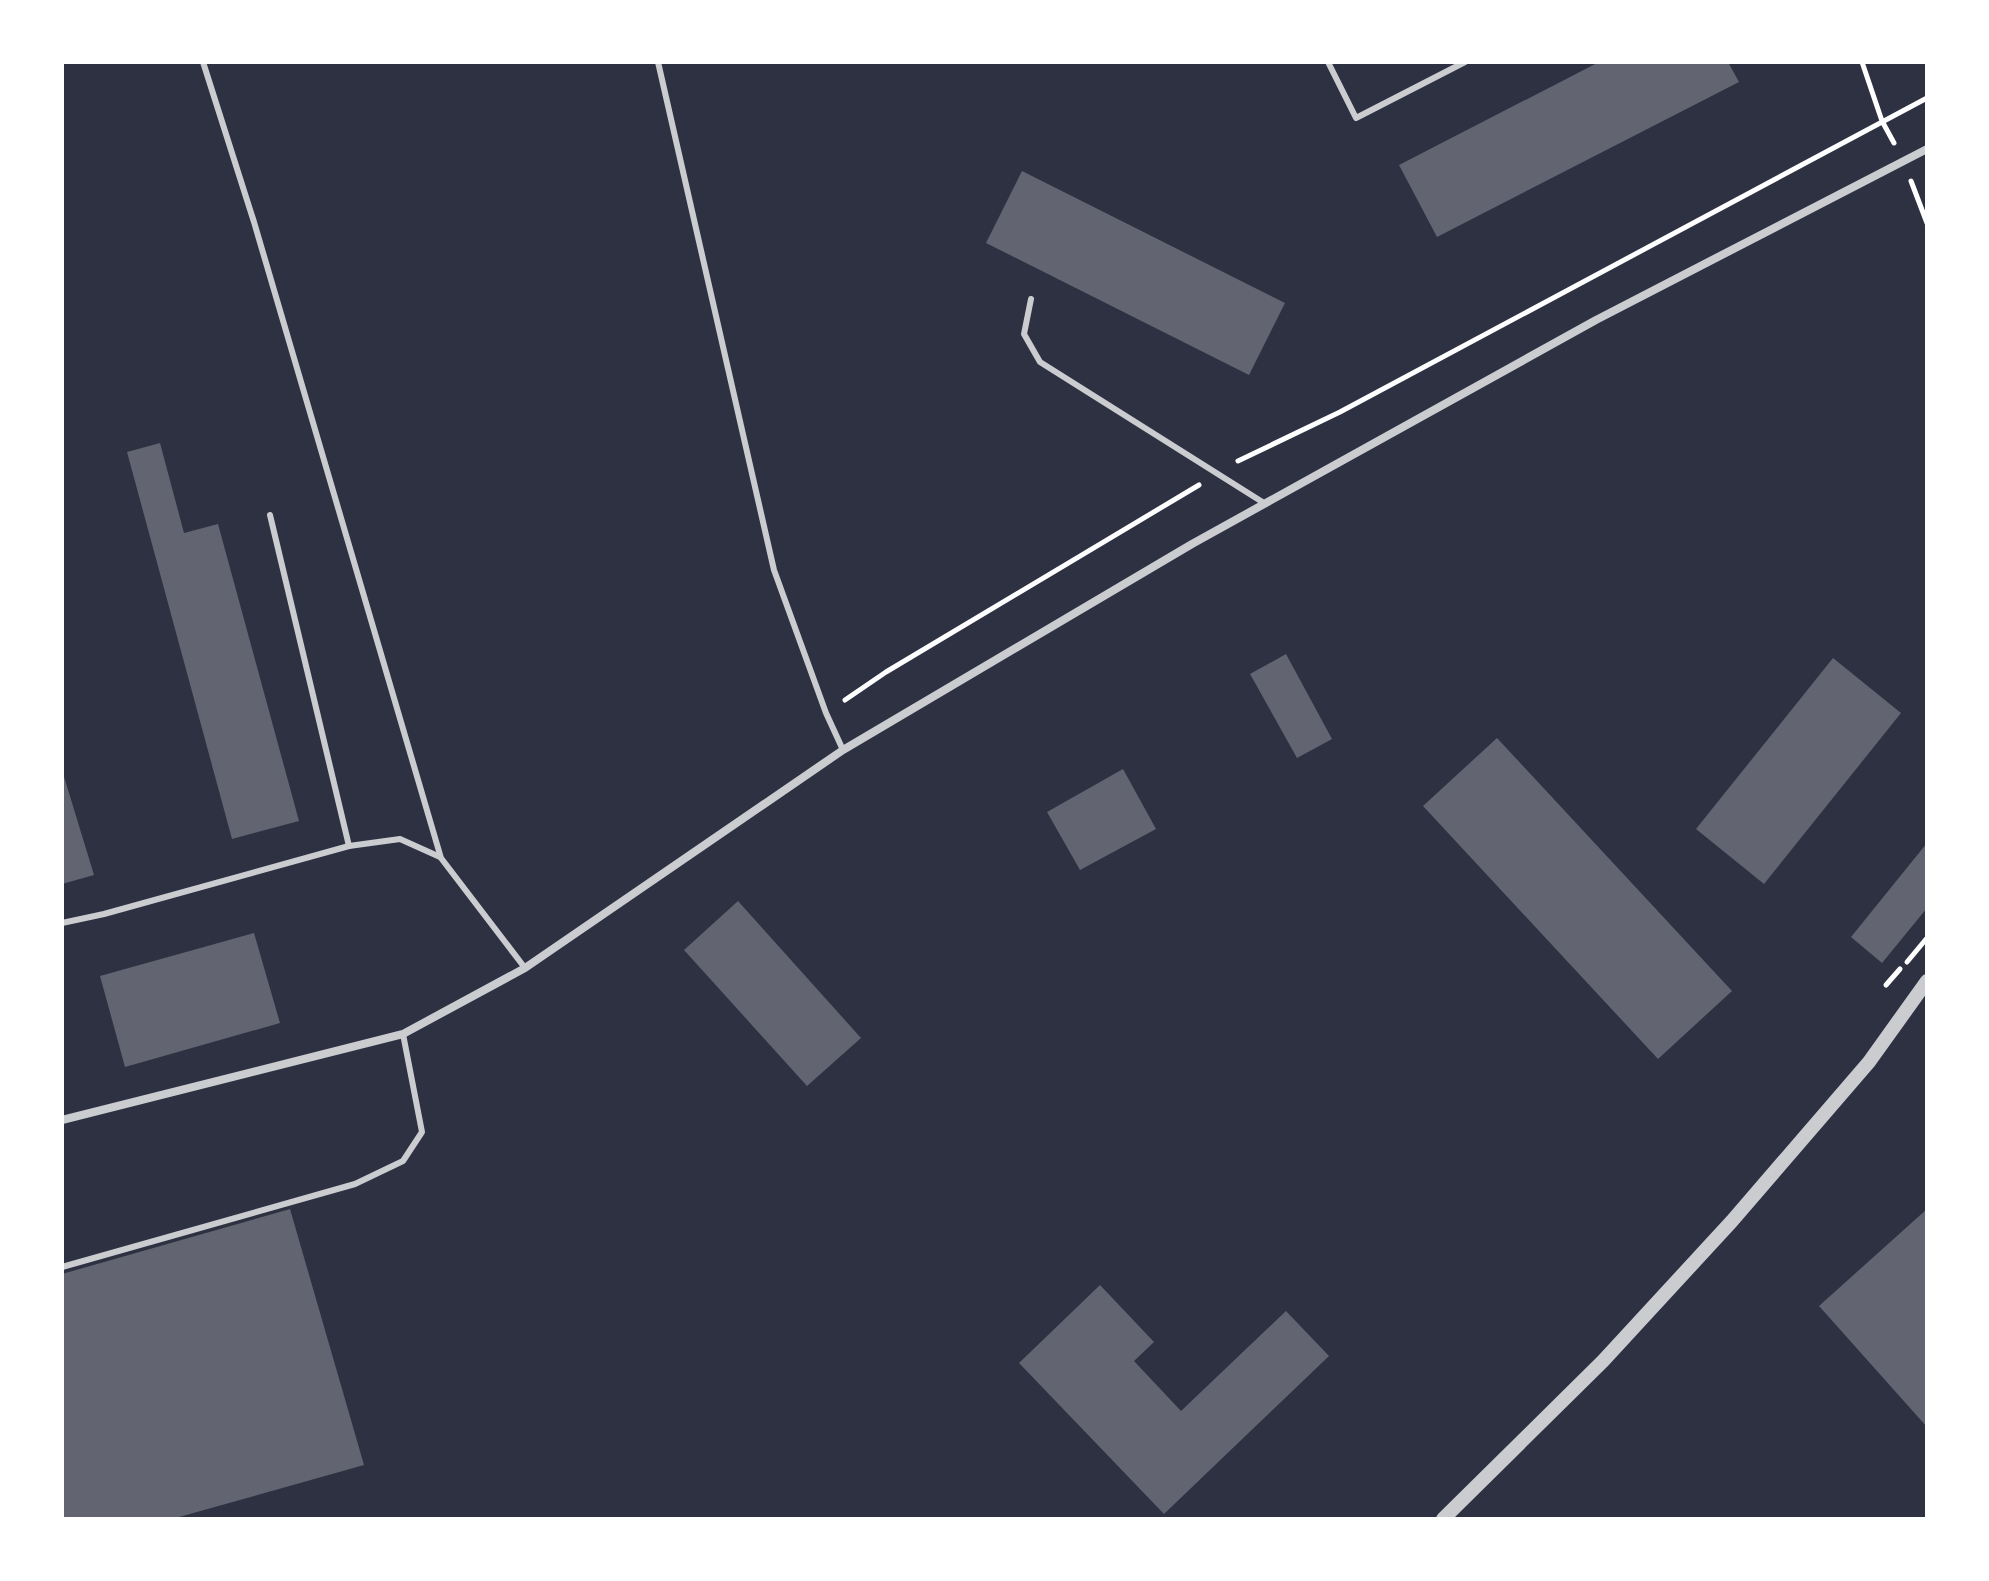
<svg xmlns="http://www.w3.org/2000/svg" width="1989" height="1581" font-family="'Work Sans',sans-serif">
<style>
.building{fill:#626471}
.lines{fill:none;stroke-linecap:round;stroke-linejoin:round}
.path{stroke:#fff;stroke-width:5}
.service{stroke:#caccd0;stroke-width:6}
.minor{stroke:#caccd0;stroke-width:8}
.tertiary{stroke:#caccd0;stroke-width:14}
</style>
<rect width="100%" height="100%" fill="#2d3142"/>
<g class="building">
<polygon points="1599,62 1728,62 1739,82 1437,237 1399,165"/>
<polygon points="1022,171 1285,303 1249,375 986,243"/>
<polygon points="160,443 184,533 218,524 299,821 232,839 127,452"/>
<polygon points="1286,654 1332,739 1297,758 1250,674"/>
<polygon points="1833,658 1901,713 1764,884 1696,829"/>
<polygon points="1497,738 1732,991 1658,1059 1423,806"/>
<polygon points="1123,769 1156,829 1080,870 1047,812"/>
<polygon points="62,770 94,875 62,884"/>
<polygon points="1927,843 1927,908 1882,963 1851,937"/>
<polygon points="738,901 861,1038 807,1086 684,950"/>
<polygon points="254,933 280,1023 125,1067 100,976"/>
<polygon points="290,1209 364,1465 172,1519 62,1519 62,1274"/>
<polygon points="1927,1209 1927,1427 1819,1306"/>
<polygon points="1100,1285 1154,1342 1134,1361 1181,1411 1286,1311 1329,1356 1164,1514 1019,1363"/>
</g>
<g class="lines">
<g class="path">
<polyline points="1862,62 1882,121 1894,143"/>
<polyline points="1911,181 1927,223"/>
<polyline points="1238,461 1340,412 1927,98"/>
<polyline points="845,700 886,672 1199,485"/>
<polyline points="1907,962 1927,938"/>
<polyline points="1886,985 1900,969"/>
</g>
<g class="service">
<polyline points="203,62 254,222 441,858 525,968"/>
<polyline points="658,62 774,570 826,713 843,750"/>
<polyline points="1328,62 1356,118 1465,62"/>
<polyline points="1031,299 1024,334 1040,362 1264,503"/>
<polyline points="270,515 349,846"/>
<polyline points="62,923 104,914 349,846 400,839 440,857"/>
<polyline points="62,1267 355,1184 403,1161 422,1132 403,1034"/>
</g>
<polyline class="minor" points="62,1120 403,1034 525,968 843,750 1192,544 1596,320 1927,149"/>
<polyline class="tertiary" points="1443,1519 1603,1361 1732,1221 1869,1062 1927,981"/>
</g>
<rect width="1989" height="1581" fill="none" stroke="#ffffff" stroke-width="128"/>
</svg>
